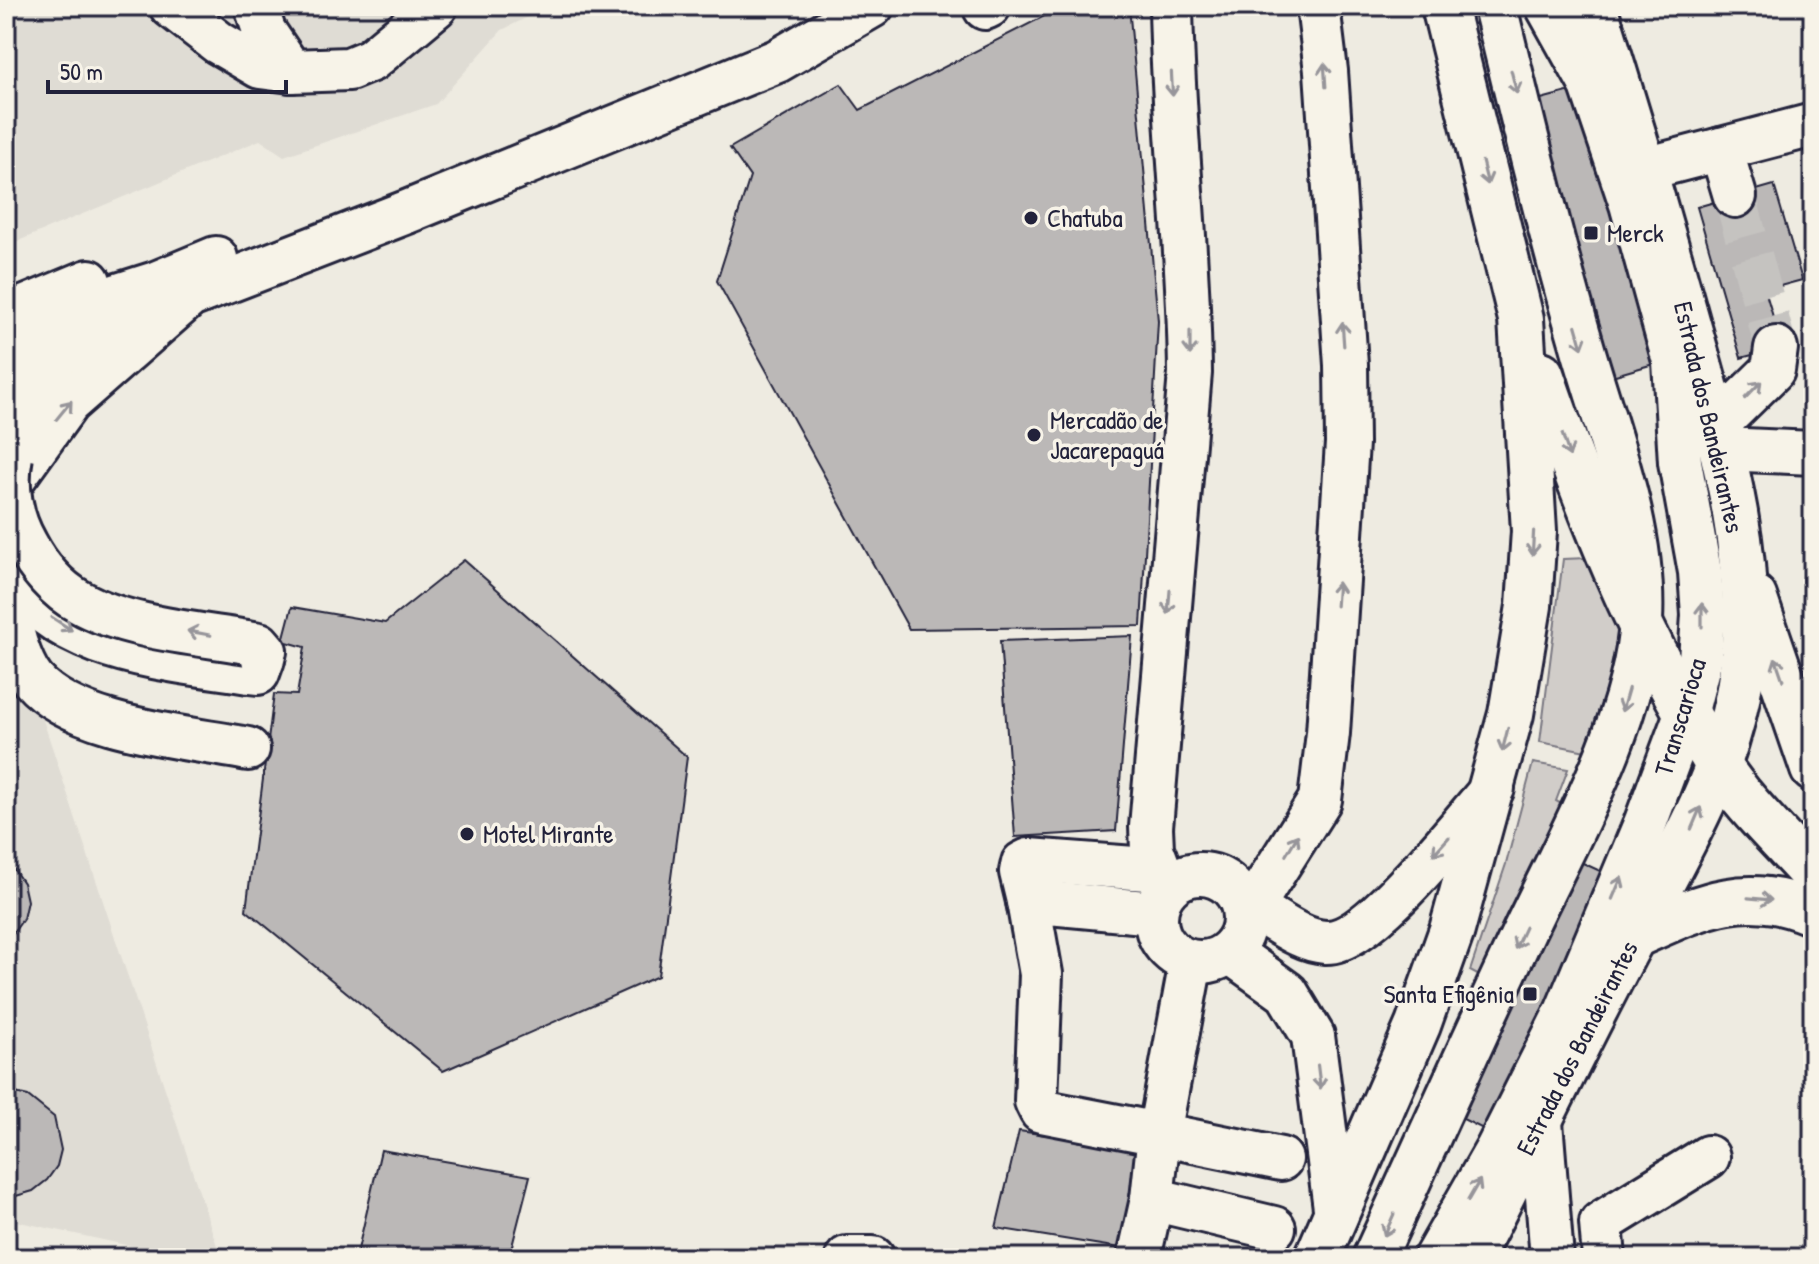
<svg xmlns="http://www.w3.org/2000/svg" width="1819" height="1264" font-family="'Patrick Hand',sans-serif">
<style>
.built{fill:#dfdcd4}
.green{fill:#d1cdc9;stroke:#7a7882;stroke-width:2}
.building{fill:#bbb8b7;stroke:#22223b;stroke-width:2}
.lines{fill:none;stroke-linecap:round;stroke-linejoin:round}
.minor-tunnel{stroke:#c5c3c0;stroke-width:42;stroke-dasharray:42 21;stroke-linecap:butt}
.minor-casing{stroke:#22223b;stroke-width:48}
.major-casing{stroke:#22223b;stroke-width:50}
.minor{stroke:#f7f3e8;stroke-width:42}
.major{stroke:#f7f3e8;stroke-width:44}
.minor-bridge-casing{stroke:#22223b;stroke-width:48;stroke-linecap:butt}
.minor-bridge{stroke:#f7f3e8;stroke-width:42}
.oneway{stroke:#97959a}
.poi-dot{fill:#22223b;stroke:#f7f3e8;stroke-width:3}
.labels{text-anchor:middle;stroke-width:7;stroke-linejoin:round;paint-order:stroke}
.poi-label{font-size:26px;fill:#22223b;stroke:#f7f3e8;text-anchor:start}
.street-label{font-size:26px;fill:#22223b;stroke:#f7f3e8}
</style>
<rect width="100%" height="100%" fill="#eeebe1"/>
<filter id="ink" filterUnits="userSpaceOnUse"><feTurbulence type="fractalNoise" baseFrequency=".0125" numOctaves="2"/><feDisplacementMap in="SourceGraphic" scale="16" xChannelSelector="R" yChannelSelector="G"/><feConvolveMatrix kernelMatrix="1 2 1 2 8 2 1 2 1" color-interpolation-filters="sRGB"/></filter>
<g filter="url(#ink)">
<g class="built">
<polygon points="6,6 550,6 502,30 436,104 284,156 260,140 6,246"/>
<polygon points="6,608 221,1258 186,1258 6,1219"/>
</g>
<g class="green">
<polygon points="1588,558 1620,628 1619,664 1591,752 1540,742 1563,559"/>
<polygon points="1533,763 1568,769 1556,801 1567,807 1487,980 1470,971 1506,864"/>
</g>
<g class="building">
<polygon points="1064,6 1129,6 1158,321 1141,626 909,629 717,281 750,177 730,148 841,84 860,110"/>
<polygon points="1575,90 1657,363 1605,378 1526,103"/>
<polygon points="1774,185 1802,280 1765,290 1782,347 1741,358 1697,207"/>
<polygon points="464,560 687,757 658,976 443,1071 246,910 274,694 297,695 305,647 283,641 292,607 385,623"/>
<polygon points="1132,636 1116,831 1015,837 1000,641"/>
<polygon points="6,858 23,883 27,901 23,919 6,943"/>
<polygon points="1572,858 1611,876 1487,1131 1449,1112"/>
<polygon points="11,1092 28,1096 54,1117 61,1150 57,1166 47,1180 33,1191 16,1196 6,1196 6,1093"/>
<polygon points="1019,1131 1151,1150 1138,1251 996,1228"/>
<polygon points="381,1150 530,1176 509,1258 371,1258 357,1254"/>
</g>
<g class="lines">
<polyline class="minor-tunnel" points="1735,196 1776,348"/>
<g class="minor-casing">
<g id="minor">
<polyline points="171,6 219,43 260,67 291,71 349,69 371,60 436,6"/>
<polyline points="256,6 264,31 291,71"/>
<polyline points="985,8 989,6"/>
<polyline points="1721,149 1735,196"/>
<polyline points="1645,169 1813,125"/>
<polyline points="6,322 24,308 89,281"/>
<polyline points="6,373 45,331 77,308 156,283 216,258"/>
<polyline points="1716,426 1773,370 1776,348"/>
<polyline points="1722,449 1813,453"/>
<path d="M11,456c8,-91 65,-115 141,-145"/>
<polyline points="6,498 9,485 68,403 190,296 407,212 777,61 872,6"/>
<path d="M6,570c51,84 157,88 243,102l9,1 5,-14"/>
<path d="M6,604c4,22 13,58 27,76 42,49 154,57 215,69"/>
<circle cx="1200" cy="918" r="44"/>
<path d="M1167,888l-15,-39 -1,-22 39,-454c-1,-123 -17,-244 -19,-367"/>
<polyline points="1028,901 1021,872 1023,863 1029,860 1160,870"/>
<polyline points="1242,903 1263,890 1320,800 1328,733 1347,443 1346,365 1326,71 1318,6"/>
<path d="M1242,903c27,10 53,37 83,39 44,3 137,-120 168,-154"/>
<polyline points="1230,952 1287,993 1313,1036 1336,1216"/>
<polyline points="1191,962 1159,1134 1281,1159"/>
<polyline points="1541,1122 1552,1258"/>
<polyline points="1152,1199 1274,1228"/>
<polyline points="847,1258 873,1258"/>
<polyline points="1139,1258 1152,1199 1159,1134 1041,1111 1036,1101 1041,974 1028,901 1155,913"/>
<path d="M1374,1258c50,-109 99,-219 150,-327 43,-91 111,-209 117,-310 5,-94 -35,-190 -60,-279 -32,-111 -59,-224 -86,-336"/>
<polyline points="1435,1258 1497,1149 1566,1012 1645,824 1687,711 1700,660 1703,615 1700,572 1680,462 1674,361 1631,204 1591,85 1547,6"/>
<polyline points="1604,1258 1601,1223 1708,1157"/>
</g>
</g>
<g class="major-casing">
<g id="major">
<path d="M1541,374c46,134 99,270 176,389 26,41 64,76 96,112"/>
<polyline points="1754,597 1813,769"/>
<path d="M1633,936c64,-28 111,-54 180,-23"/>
<polyline points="1317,1258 1418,1025 1452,930 1511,714 1529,606 1534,531 1521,319 1444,6"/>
<path d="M1470,1258c56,-107 107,-217 164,-323 44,-83 94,-163 107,-259 16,-120 -22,-240 -54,-355 -29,-105 -60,-210 -93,-315"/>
</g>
</g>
<use href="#minor" class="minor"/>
<use href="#major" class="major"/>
<g class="minor-bridge-casing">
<path id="minor-bridge" d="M11,456c-6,30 0,62 15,88 12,23 31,46 54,58 47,27 125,32 179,42l6,7 -2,8"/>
</g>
<use href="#minor-bridge" class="minor-bridge"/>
</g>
<defs><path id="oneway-shaft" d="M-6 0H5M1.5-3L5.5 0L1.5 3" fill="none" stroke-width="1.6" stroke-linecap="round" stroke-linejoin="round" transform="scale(2)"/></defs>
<g class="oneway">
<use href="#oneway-shaft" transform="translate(1325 75) rotate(-94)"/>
<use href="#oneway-shaft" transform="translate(1514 82) rotate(76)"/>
<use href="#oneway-shaft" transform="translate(1172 84) rotate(87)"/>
<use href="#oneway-shaft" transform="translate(1485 173) rotate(76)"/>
<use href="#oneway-shaft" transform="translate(1343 334) rotate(-94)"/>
<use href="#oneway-shaft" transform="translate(1579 337) rotate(74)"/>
<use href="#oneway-shaft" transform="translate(1190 343) rotate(90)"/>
<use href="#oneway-shaft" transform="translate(1753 390) rotate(-46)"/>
<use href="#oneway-shaft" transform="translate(64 410) rotate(-51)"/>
<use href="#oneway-shaft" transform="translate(1566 445) rotate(71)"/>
<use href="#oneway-shaft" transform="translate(1533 543) rotate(93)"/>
<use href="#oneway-shaft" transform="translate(1337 594) rotate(-86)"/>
<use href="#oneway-shaft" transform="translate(1169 602) rotate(95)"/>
<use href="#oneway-shaft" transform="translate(1702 615) rotate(-90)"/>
<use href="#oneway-shaft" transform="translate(62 624) rotate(33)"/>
<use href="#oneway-shaft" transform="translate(199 633) rotate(-169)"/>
<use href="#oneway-shaft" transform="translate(1779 669) rotate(-109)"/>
<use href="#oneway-shaft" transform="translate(1625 700) rotate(106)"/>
<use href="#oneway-shaft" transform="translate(1505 740) rotate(104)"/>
<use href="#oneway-shaft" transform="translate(1696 818) rotate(-67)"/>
<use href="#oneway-shaft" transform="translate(1292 845) rotate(-59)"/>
<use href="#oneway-shaft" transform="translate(1441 846) rotate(132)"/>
<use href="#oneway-shaft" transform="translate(1617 888) rotate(-67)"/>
<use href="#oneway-shaft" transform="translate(1760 899) rotate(5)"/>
<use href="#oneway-shaft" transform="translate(1520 938) rotate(115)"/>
<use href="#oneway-shaft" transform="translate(1319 1077) rotate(83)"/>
<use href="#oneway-shaft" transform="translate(1474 1190) rotate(-60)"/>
<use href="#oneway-shaft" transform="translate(1389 1225) rotate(114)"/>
</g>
</g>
<g class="poi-dot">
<circle cx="1031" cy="218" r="8"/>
<rect x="1583" y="225" width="16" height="16" rx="4"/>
<circle cx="1034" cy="435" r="8"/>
<circle cx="467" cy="834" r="8"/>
<rect x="1522" y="986" width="16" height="16" rx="4"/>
</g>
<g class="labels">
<g class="poi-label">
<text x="1047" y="227">Chatuba</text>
<text x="1607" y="242">Merck</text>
<text x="1050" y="429">Mercadão de<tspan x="1050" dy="30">Jacarepaguá</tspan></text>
<text x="483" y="843">Motel Mirante</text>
<text x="1514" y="1003" text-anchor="end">Santa Efigênia</text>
</g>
<g class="street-label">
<text transform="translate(1709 417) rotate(77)" y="9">Estrada dos Bandeirantes</text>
<text transform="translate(1680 717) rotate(-73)" y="9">Transcarioca</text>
<text transform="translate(1577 1048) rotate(-63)" y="9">Estrada dos Bandeirantes</text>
</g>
</g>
<rect width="1819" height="1264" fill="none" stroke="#f7f3e8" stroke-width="32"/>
<rect x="16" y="16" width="1787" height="1232" fill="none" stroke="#22223b" stroke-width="3" filter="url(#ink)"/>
<path d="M48 80v12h238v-12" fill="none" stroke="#22223b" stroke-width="4"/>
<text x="60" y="80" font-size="24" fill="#22223b" stroke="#f7f3e8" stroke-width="6" paint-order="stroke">50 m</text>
</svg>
